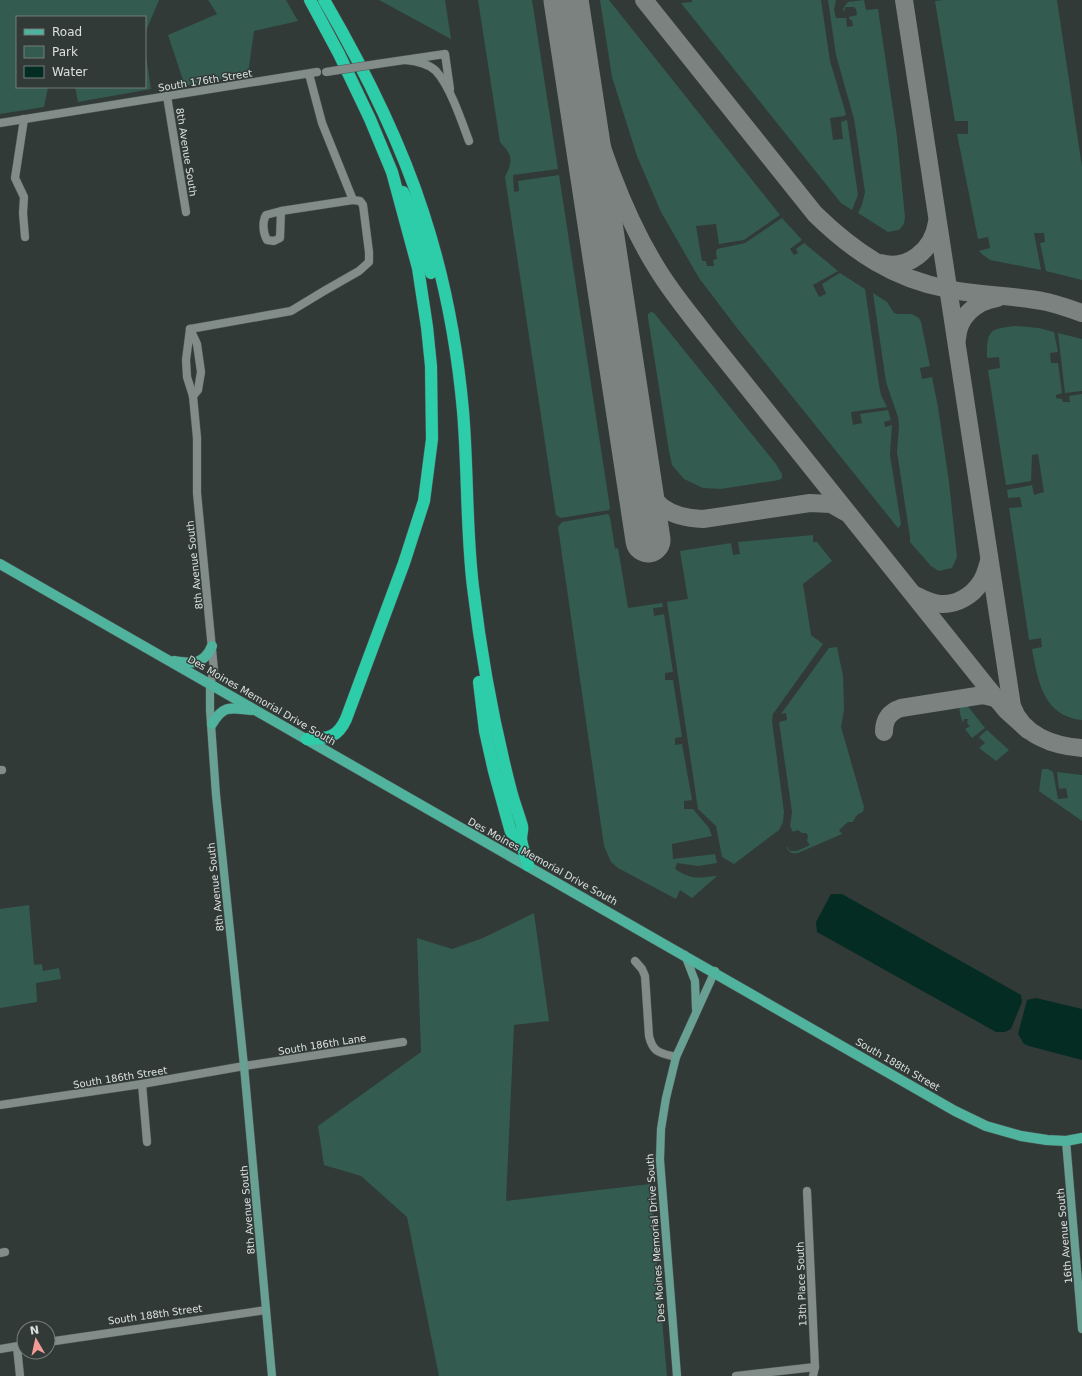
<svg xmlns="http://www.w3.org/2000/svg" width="1082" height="1376" font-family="'DejaVu Sans',sans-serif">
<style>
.green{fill:#345b50}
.water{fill:#052c23}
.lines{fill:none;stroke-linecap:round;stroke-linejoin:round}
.taxiway{stroke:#7b8280;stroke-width:18}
.runway{stroke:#7b8280;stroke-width:45}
.street-casing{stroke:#4f5654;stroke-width:9}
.secondary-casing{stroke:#4f5654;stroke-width:9}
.primary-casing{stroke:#4f5654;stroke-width:11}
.highway-casing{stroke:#4f5654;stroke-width:13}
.street{stroke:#828c89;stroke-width:8}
.secondary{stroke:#68a093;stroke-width:8}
.primary{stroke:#4fb39d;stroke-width:10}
.highway{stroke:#2dcdaa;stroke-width:12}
.street-bridge-casing{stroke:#4f5654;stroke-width:9;stroke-linecap:butt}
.street-bridge{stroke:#828c89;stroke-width:8}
.labels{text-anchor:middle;stroke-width:3;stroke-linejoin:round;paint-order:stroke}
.street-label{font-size:10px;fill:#dae0de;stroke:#313a37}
</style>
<rect width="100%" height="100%" fill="#313a37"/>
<g class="green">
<polygon points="0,0 159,0 145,33 145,17 17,17 17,87 48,87 44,107 0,114"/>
<polygon points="208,0 286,0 298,21 254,31 248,74 185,86 168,35 217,14"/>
<polygon points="379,0 445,0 451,39"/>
<path d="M478,0h54l26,169 -45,6 1,17 5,-1 -1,-10 41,-6 51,333 -1,2 -48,8 -5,-3 -51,-338c8,-17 8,-21 -5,-35z"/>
<polygon points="600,0 609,0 780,215 744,240 719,244 716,224 696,226 702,261 706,261 707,266 714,266 713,260 717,259 716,252 717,249 745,243 782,218 802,240 790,249 794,255 798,253 796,249 804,243 838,271 813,285 819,297 826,294 822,284 840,273 865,289 879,385 881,395 887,407 851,412 853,425 862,423 860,414 888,410 891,420 884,422 885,427 892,425 890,455 901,524 900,526 898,528 737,328 699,278 661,212 637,156 612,77"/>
<polygon points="692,0 821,0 830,61 846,114 844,116 830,118 833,140 843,139 841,122 847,120 858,195 852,210 841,203 681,3 692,2"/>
<polygon points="828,0 836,0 834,10 836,18 845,18 846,17 847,27 853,26 852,20 850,20 849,17 857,15 856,9 854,7 845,7 845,10 843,11 844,7 848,2 864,0 866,10 878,9 897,137 905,217 904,224 899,230 888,232 858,213 862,205 865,192 862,172 854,119 836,55"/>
<polygon points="943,0 1057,0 1082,167 1082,280 1046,271 1040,243 1045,242 1044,233 1034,233 1041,270 990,260 983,255 979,251 990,248 988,237 978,239 957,134 968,134 968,121 955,121 935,1"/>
<polygon points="145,50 151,89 78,102 75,87 145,87"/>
<polygon points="873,293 887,302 894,313 898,314 912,314 919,318 921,322 930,366 920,368 922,379 932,377 938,407 949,482 957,557 952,568 939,571 931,566 910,542 910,537 897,452 899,426 898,417 886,382"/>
<polygon points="651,312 654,313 776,464 782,474 782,478 779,480 721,489 703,488 684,479 672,465 669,451 648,318 648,314"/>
<path d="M1015,326l24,2 15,4 4,20 -8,1 1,10h7l4,30 -6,2v3l6,1 1,3h7l-1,-6 13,-2v326c-39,-4 -44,-39 -50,-71l10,-2 -1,-9 -12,2 -20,-132 13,-1 -2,-10 -12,1 -1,-8 25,-5 2,10 10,-3 -6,-38 -6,1 -1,26 -25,4 -18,-115 12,-2 -1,-11 -12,1c0,-27 1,-29 28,-32z"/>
<polygon points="1058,333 1082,339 1082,391 1065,393"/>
<path d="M608,514l2,3 5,32 3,-1 10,60 34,-5 1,4 -10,1 1,8 10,-2 9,58 -8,1v7h8l9,57 -7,1v7l7,-1 10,56 -8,1v8h9l16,19 3,8 -40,8 1,15 42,-5 2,9 -19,3 -21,-3 -2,6c17,11 22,9 42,7l-25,22 -12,-8 -4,9 -58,-31 -7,-6 -7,-16 -46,-319 4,-5z"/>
<polygon points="813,535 813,542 817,542 832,561 803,584 811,635 823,644 773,714 772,721 784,812 783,822 779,830 734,864 722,857 716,826 698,809 667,602 688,599 680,551 731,543 733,555 740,554 738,542"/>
<path d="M837,647l6,29 1,34 -3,17 23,80 -1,5c-5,1 -8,5 -10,10h-5l-9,8 3,4 -44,19c-6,1 -8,0 -12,-6h1l3,4h7l13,-6 -3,-4 1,-5 -2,-3h-4l-4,-3 -5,2 -3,-6 2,-14 -13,-90 8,-2 -1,-7 -5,1 48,-66z"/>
<polygon points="966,704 985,728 972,738 965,729 970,726 967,723 968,719 964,719 963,723 960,714 959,705"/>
<polygon points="987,730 1009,750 996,761 979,748 985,743 979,737"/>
<polygon points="1042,769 1048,769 1053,772 1058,799 1068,798 1066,788 1059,789 1057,772 1082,775 1082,821 1039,791"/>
<polygon points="29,905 34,965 42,964 43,971 59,968 61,979 36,983 37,1002 0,1008 0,909"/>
<polygon points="534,913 549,1021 514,1025 506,1201 650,1184 667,1376 439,1376 407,1217 361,1176 324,1165 318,1126 421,1052 417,938 452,949 483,938"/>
</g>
<g class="water">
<polygon points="831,894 842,894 1021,995 1022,1002 1011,1029 1005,1032 996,1032 817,932 816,922"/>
<polygon points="1036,998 1082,1009 1082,1060 1029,1046 1024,1044 1018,1034 1027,1000"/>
</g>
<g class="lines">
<g class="taxiway">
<path d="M644,0l171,214c39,38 79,65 133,75 32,7 66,6 99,13 12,3 24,7 35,11"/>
<path d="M904,0l108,706c10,29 41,40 70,42"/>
<path d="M576,67c21,68 44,143 82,203 14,23 31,43 47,64l282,353 19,23 22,20"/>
<path d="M880,263c28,8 53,-13 57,-41"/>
<path d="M957,339c1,-22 19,-38 40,-41"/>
<path d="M638,470c12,34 30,48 65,49l107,-16 21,1 14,8"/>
<path d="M915,595c8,4 17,9 26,9 16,1 32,-9 40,-22 4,-6 6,-14 8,-21"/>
<path d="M884,732c0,-12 5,-20 17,-24l82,-13 12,3 5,4"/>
</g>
<polyline class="runway" points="566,0 648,540"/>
<g class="street-casing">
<g id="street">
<path d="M405,60c11,1 23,3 31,11 14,15 26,51 33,70"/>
<polyline points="377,64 445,54 450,89"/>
<polyline points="167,96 186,212"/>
<polyline points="24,119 15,178 24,197 23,213 25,237"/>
<polyline points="0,123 317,72"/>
<path d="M281,211l-1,27 -6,3 -7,-1c-4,-7 -5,-18 -1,-25l15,-4 72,-11"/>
<polyline points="190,329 291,311 324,291 359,271 369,262 369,252 363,205 360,201 353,200 322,123 309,74"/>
<polyline points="190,329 186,360 187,377 193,396 197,438 197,493 214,670 210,685"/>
<polyline points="190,329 197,344 201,372 198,390 193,396"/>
<polyline points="0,770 2,770"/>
<path d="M635,961l7,8 3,7 4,60c4,17 11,17 27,21"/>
<polyline points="142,1084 147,1142"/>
<polyline points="0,1105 142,1084 244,1066 403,1042"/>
<polyline points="807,1191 815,1367 813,1376"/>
<polyline points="0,1253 5,1252"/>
<polyline points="48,1342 266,1310"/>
<polyline points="17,1347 20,1376"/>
<polyline points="0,1349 24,1345"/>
<polyline points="736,1376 815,1367"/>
</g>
</g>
<g class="secondary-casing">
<g id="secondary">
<polyline points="210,685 210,710 216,795 244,1066 272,1376"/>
<polyline points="685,955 695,981 696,1009"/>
<polyline points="1066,1141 1082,1329"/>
<polyline points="677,1376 660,1160 661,1129 666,1098 676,1057 715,971"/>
</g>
</g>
<g class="primary-casing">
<g id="primary">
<path d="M0,564c318,183 638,363 955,547l31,15 35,10 26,4 19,1 16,-3"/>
<path d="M174,661c18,3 30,4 38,-15"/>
<path d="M212,724c12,-20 19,-16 40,-14"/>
</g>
</g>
<g class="highway-casing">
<g id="highway">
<path d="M324,0c39,67 75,138 99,212 21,64 34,132 40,199 5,59 3,118 10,176 8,67 20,134 37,200 3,13 8,25 12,39 1,4 -1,8 -1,13 1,8 5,18 7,26"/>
<polyline points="403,192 413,214 431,273"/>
<polyline points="479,682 485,731 494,771 507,818 511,832 521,839"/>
<path d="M307,739c20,-1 30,0 39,-20l58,-156 20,-62 8,-62 -1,-73 -4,-39 -9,-59 -26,-96 -22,-53 -31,-65 -29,-54"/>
</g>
</g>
<use href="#street" class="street"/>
<use href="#secondary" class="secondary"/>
<use href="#primary" class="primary"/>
<use href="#highway" class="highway"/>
<g class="street-bridge-casing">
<polyline id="street-bridge" points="326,72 377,64"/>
</g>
<use href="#street-bridge" class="street-bridge"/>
</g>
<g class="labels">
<g class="street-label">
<text transform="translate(205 80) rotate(-9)" y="4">South 176th Street</text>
<text transform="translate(187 152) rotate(81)" y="4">8th Avenue South</text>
<text transform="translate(194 565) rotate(-96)" y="4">8th Avenue South</text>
<text transform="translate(262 700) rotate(30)" y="4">Des Moines Memorial Drive South</text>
<text transform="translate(543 861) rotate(29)" y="4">Des Moines Memorial Drive South</text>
<text transform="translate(215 887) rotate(-96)" y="4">8th Avenue South</text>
<text transform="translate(322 1044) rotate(-9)" y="4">South 186th Lane</text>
<text transform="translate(898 1064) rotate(30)" y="4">South 188th Street</text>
<text transform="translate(120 1077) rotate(-9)" y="4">South 186th Street</text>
<text transform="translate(247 1210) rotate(-95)" y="4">8th Avenue South</text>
<text transform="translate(1064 1236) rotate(-95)" y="4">16th Avenue South</text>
<text transform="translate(655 1238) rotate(-94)" y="4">Des Moines Memorial Drive South</text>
<text transform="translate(801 1284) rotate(-92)" y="4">13th Place South</text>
<text transform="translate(155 1314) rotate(-8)" y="4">South 188th Street</text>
</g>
</g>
<rect x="16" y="16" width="130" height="72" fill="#313a37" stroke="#757c7a"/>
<rect x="24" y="29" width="20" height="6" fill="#4fb39d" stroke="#757c7a"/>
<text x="52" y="36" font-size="12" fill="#dae0de">Road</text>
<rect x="24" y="46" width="20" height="12" fill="#345b50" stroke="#757c7a"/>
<text x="52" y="56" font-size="12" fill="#dae0de">Park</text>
<rect x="24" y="66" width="20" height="12" fill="#052c23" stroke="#757c7a"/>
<text x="52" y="76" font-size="12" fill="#dae0de">Water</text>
<g transform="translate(36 1340) rotate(351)"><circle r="19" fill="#313a37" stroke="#757c7a"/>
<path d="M0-3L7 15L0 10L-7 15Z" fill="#f59b96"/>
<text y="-6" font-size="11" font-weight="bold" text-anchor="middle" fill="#dae0de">N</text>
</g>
</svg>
